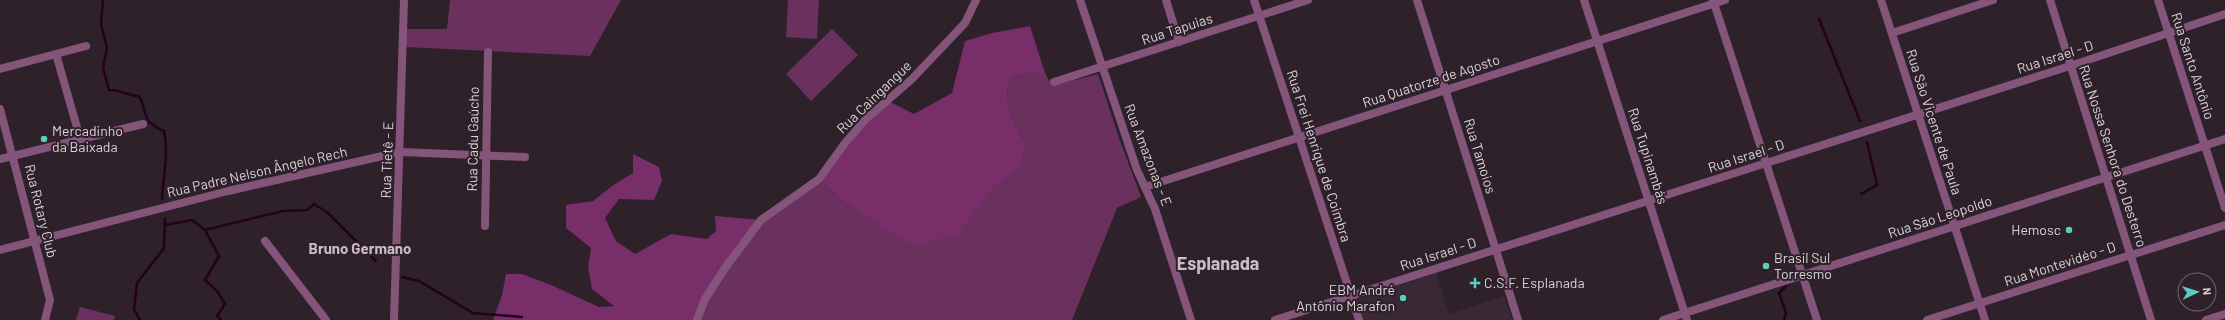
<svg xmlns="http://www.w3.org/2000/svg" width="2225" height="320" font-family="Barlow,sans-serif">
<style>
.built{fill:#3a2835}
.green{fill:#6a315e}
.forest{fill:#772e69}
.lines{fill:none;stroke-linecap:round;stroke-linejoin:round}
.stream{stroke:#23001d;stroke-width:2.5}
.street{stroke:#85547a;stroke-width:8}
.poi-dot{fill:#57cec1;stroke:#2e212a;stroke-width:1.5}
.labels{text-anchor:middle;stroke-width:4;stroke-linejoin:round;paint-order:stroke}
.street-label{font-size:14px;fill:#dcd3da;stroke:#2e212a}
.poi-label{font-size:14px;fill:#dcd3da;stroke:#2e212a;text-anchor:start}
.neighbourhood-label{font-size:15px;font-weight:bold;fill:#ccbcc8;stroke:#2e212a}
.district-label{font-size:18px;font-weight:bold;fill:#ccbcc8;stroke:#2e212a}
</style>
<rect width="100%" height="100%" fill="#2e212a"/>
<polygon class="built" points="1436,273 1449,314 1504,296 1512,320 1363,320 1356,300"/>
<g class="green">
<polygon points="450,0 621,0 590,56 405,47 405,29 447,29"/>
<polygon points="788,0 819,0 817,39 786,37"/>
<polygon points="832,29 858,55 811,101 786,74"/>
<path d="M1027,73h18l7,13 46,-12 21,64 22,59 -24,11 -45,112h-375l8,-21 56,-79 58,-41 27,25 33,20 81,10 34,-49 27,-18 5,-22c-11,-21 -25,-44 -15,-67z"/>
<polygon points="80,307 115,316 114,320 76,320"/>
</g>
<g class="forest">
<path d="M1030,26l15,47h-18l-16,5c-10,23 4,46 15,67l-5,22 -27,19 -34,48 -47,12 -67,-42 -27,-25 26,-36 43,-42 26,13 38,-21 13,-52 27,-8z"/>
<polygon points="633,154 659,167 662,181 654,200 619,199 605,218 616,241 635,254 671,234 707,239 716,231 715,216 761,220 725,268 697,320 493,320 502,295 506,274 522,274 551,285 599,307 614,306 592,289 588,267 591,248 566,228 566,205 593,201 612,186 633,173"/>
</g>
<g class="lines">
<g class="stream">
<path d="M103,0l-2,24 6,24 -4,20 6,22c14,0 19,6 30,6 11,19 0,24 25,35 5,23 -1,45 -2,68"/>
<polyline points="1819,19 1860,121"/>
<polyline points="1861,194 1877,185 1867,142"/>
<polyline points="165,225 192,220 205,230 283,211 307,210 314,204 328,213 376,261"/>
<polyline points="205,230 219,256 205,280 218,292 225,304 217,316 221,320"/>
<polyline points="402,277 419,281 473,313 522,317"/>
<polyline points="140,320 134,309 137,283 164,248 165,219"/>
<polyline points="1784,320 1786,313 1779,293 1786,286"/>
</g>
<g class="street">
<polyline points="1080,0 1137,170 1155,209 1191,320"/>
<polyline points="1166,0 1179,42"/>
<polyline points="1254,0 1359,320"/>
<polyline points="1417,0 1518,320"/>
<polyline points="1584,0 1687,320"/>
<polyline points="1713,0 1817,320"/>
<polyline points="1881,0 1985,320"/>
<polyline points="2050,0 2151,320"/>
<polyline points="2158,0 2225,208"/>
<polyline points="1892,33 1993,0"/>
<polyline points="56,54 80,138"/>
<polyline points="0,69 86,46"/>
<polyline points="1054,82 1308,0"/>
<polyline points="0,109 50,300 45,320"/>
<polyline points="0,159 143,124"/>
<polyline points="1145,187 1725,0"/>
<polyline points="485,226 488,52"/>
<polyline points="265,241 326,320"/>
<polyline points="0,250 228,191 400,152 525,157"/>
<polyline points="394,320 404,0"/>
<polyline points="697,320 705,299 725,268 761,220 819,179 845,143 865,120 912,79 965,23 976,0"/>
<polyline points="1275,320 2070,66 2225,14"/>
<polyline points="1663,320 2225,139"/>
<polyline points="1927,320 2225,225"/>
<polyline points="2206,320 2225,314"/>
</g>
</g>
<g class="poi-dot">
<circle cx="44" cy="139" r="4"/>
<circle cx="2069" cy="230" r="4"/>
<circle cx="1766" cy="266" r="4"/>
<path d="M1473 277h4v4h4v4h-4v4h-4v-4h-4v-4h4z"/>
<circle cx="1403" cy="298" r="4"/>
</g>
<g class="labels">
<g class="street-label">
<text transform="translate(1177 29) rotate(-18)" y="5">Rua Tapuias</text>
<text transform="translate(2055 57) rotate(-18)" y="5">Rua Israel - D</text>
<text transform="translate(2193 66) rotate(72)" y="5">Rua Santo Antônio</text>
<text transform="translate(1431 81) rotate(-18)" y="5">Rua Quatorze de Agosto</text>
<text transform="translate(874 97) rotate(-44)" y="5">Rua Caingangue</text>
<text transform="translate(1934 122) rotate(72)" y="5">Rua São Vicente de Paula</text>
<text transform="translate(473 139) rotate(-89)" y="5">Rua Cadu Gaúcho</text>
<text transform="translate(1148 155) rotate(69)" y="5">Rua Amazonas - E</text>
<text transform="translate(1319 156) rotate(72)" y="5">Rua Frei Henrique de Coimbra</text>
<text transform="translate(1480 156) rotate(73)" y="5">Rua Tamoios</text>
<text transform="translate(1648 156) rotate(72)" y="5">Rua Tupinambás</text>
<text transform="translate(1746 156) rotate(-18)" y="5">Rua Israel - D</text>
<text transform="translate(2113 156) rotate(72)" y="5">Rua Nossa Senhora do Desterro</text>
<text transform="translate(387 160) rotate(-88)" y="5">Rua Tietê - E</text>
<text transform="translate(257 172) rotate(-13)" y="5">Rua Padre Nelson Ângelo Rech</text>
<text transform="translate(41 211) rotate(76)" y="5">Rua Rotary Club</text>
<text transform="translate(1940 217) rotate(-18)" y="5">Rua São Leopoldo</text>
<text transform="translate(1438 254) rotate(-18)" y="5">Rua Israel - D</text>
<text transform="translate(2060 264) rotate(-18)" y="5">Rua Montevidéo - D</text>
</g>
<g class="poi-label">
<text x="52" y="136">Mercadinho<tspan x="52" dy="16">da Baixada</tspan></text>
<text x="2061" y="235" text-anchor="end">Hemosc</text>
<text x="1774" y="263">Brasil Sul<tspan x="1774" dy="16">Torresmo</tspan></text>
<text x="1484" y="288">C.S.F. Esplanada</text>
<text x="1395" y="295" text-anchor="end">EBM André<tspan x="1395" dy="16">Antônio Marafon</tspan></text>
</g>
<g class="neighbourhood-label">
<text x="360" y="254">Bruno Germano</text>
</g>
<g class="district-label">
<text x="1218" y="270">Esplanada</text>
</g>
</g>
<g transform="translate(2197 292) rotate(86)"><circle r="19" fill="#2e212a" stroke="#746870"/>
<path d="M0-3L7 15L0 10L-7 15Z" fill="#57cec1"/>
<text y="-6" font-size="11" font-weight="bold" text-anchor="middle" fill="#dcd3da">N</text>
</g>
</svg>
